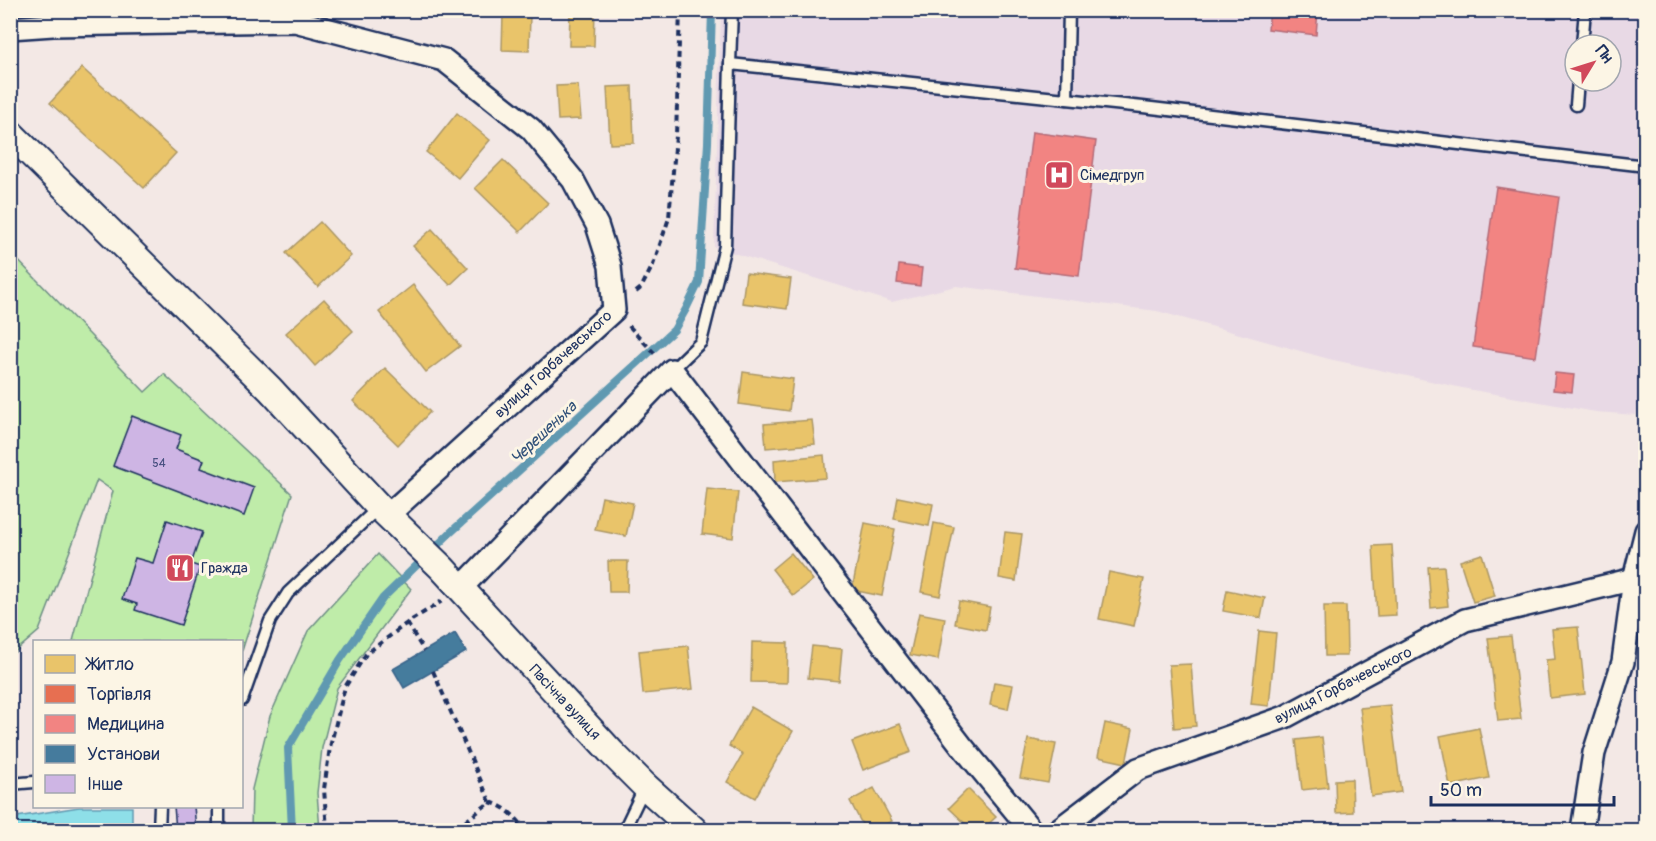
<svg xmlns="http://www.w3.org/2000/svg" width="1656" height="841" font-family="Pangolin,sans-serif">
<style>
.built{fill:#e8d9e5;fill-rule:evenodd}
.green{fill:#bfeca9;stroke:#6d8e84;stroke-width:1.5}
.water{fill:#8edfe8;stroke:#6099b1;stroke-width:1.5}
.homes{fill:#e9c46a;stroke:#ab9766;stroke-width:1.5}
.shops{fill:#e76f51;stroke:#aa5c55;stroke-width:1.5}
.health{fill:#f28482;stroke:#b26a77;stroke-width:1.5}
.public{fill:#457b9d;stroke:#38648a;stroke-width:1.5}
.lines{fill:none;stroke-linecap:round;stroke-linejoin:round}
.stream{stroke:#6099b1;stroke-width:8}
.building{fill:#ceb5e4;stroke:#1b2f5e;stroke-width:1.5}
.service-casing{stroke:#1b2f5e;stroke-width:15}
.minor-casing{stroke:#1b2f5e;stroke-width:26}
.tertiary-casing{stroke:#1b2f5e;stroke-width:30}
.path{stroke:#1b2f5e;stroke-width:4;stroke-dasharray:6 4.5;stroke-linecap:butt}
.service{stroke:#fcf5e5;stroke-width:10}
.minor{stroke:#fcf5e5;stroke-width:21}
.tertiary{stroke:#fcf5e5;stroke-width:26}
.labels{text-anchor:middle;stroke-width:6;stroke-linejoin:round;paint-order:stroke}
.number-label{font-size:12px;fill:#485080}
.poi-label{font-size:15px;fill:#1b2f5e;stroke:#fcf5e5;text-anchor:start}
.street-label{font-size:15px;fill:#1b2f5e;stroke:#fcf5e5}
.water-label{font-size:16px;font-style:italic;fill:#32527a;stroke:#fcf5e5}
</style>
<rect width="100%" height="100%" fill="#f3e8e5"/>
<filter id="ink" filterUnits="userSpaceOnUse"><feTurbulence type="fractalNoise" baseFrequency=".0167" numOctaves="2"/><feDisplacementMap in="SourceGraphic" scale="12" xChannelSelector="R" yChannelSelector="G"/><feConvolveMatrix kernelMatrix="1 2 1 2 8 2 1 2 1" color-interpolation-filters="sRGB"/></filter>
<g filter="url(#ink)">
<path class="built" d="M721,11h924l1,364 -10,40 -40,-3 -129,-23 -138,-30 -172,-48 -201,-25 -64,16 -178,-55zM1575,45h36v36h-36z"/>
<g class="green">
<polygon points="11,253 145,392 164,374 292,494 242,651 242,642 73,641 113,491 97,480 39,631 11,655"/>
<polygon points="378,554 411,589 337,688 322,748 317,793 320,830 251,830 252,789 270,716 308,631"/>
</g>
<polygon class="water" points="79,807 132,807 132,830 11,830 11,818"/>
<g class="homes">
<polygon points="570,10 595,10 594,46 569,46"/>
<polygon points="503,14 530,15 529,51 502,50"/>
<polygon points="82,68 176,153 144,188 50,103"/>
<polygon points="578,85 581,119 558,120 556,86"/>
<polygon points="632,86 634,143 610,144 607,87"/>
<polygon points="457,113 490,140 458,178 426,152"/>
<polygon points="503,160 548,203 520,232 475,188"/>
<polygon points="320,222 351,256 318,287 286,253"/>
<polygon points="432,229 468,268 450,285 413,246"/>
<polygon points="746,273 791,279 787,309 742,303"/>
<polygon points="413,285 460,346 426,372 379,312"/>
<polygon points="324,299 353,331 315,366 286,333"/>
<polygon points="385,368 430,412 398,445 353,401"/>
<polygon points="743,372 793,379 789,411 739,404"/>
<polygon points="812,420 815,444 766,448 764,424"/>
<polygon points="824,455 826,478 775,482 774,460"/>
<polygon points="707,489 738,492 733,538 702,534"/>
<polygon points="602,497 633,503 626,536 595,530"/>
<polygon points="898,497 933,504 929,526 894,519"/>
<polygon points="865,523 895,529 882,596 852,590"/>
<polygon points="934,523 954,527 940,596 921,592"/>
<polygon points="1005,532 1022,534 1016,581 999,578"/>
<polygon points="1392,545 1396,615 1377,616 1373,546"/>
<polygon points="791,553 813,580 793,596 772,569"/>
<polygon points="1482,554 1495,596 1473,602 1460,561"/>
<polygon points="608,561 628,561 627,592 609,592"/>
<polygon points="1444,566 1448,606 1431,608 1428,567"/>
<polygon points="1109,572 1144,579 1134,626 1099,619"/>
<polygon points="1227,590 1265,598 1261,618 1223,611"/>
<polygon points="959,601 990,607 986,630 955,624"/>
<polygon points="1324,606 1346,606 1347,656 1325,656"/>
<polygon points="919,613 945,618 938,660 910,655"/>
<polygon points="1578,627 1585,694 1550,698 1546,660 1555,659 1552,629"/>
<polygon points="1259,631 1276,633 1269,706 1251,704"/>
<polygon points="1511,636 1521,719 1498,721 1488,638"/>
<polygon points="752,642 788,643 787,683 751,682"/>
<polygon points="688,646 693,689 643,694 639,651"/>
<polygon points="812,646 842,649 839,681 808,678"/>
<polygon points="1191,664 1196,726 1174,728 1169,665"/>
<polygon points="994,682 1013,685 1008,709 990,705"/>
<polygon points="1390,705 1401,792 1371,796 1360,708"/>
<polygon points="751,707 793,731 755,798 727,782 743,754 729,746"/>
<polygon points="1105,723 1133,729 1126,763 1098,757"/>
<polygon points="900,724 911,752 863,770 852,742"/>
<polygon points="1479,728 1489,778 1450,786 1440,736"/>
<polygon points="1322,737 1328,787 1302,790 1296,740"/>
<polygon points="1028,739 1056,744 1048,783 1020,778"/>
<polygon points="1352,779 1353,812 1336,813 1335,780"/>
<polygon points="874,788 892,821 874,830 865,830 850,801"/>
<polygon points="968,789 996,817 982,830 972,830 949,808"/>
</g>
<polygon class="shops" points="1644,22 1646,22 1646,46 1641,46"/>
<g class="health">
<polygon points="1270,10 1318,10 1316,35 1268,29"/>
<polygon points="1032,132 1096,141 1079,276 1015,268"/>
<polygon points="1496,187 1559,197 1536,357 1473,347"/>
<polygon points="899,265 922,268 920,286 897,283"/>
<polygon points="1555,373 1574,375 1572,392 1553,390"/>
</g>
<polygon class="public" points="455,633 466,652 404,688 393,669"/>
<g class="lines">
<polyline class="stream" points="292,830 288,748 340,660 383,598 450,533 674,330 686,309 699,282 708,143 712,10"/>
</g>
<g class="building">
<polygon points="132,416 181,435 176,449 204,460 201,468 254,488 244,516 113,466"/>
<polygon points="167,520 202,532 191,564 200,567 181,625 135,610 137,604 122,599 135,558 153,563"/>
<polygon points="174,806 194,806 196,830 176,830"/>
</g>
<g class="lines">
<g class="service-casing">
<g id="service">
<polyline points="732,10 730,64 1143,107 1646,166"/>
<polyline points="1582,45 1585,10"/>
<polyline points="1067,99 1069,10"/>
<polyline points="1576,105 1578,81"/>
<polyline points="672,370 701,342 725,246 730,64"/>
<polyline points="242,700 270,621 288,593 379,507"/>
<polyline points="10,784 34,782"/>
<polyline points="219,806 219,830"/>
<polyline points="159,830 160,806"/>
<polyline points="624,830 645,786"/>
</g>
</g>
<g class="minor-casing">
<g id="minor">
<polyline points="10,28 53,25 295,21 444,60 531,129 573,180 597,225 610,266 614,310 388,515"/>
<polyline points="460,589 672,370 961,745 1031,830"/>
<polyline points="1058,830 1138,769 1285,717 1465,620 1634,579"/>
<polyline points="1582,830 1594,753 1623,662 1634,579 1646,531"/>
</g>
</g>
<g class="tertiary-casing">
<polyline id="tertiary" points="10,133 270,389 379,507 442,568 612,753 645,786 694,830"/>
</g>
<g class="path">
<polyline points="636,292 641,288 653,265 669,218 676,136 680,10"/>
<polyline points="629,326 657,356"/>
<polyline points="407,623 424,651"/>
<polyline points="433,671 490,802"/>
<path d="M490,802c17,5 25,15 36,28"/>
<polyline points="327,830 324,789 330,747 345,687 366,654 407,623 442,601"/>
<polyline points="461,830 461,825 490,802"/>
</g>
<use href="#service" class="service"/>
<use href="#minor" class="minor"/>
<use href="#tertiary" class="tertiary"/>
</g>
</g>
<defs>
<g id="hospital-square" transform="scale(1.5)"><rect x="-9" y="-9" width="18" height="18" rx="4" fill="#d1495b" stroke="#fcf5e5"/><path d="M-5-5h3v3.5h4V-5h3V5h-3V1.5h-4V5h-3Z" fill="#fff"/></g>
<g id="restaurant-square" transform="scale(1.5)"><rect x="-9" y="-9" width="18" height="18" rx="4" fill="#d1495b" stroke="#fcf5e5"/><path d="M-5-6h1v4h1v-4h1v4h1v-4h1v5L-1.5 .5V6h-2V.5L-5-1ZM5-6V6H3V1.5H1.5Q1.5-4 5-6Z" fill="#fff"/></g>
</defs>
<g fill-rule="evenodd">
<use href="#hospital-square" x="1059" y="175"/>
<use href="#restaurant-square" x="180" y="568"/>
</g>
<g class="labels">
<g class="number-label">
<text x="159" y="467">54</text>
</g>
<g class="poi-label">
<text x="1080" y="180">Сімедгруп</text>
<text x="201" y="573">Гражда</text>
</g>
<g class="street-label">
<text transform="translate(553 364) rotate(-42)" y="5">вулиця Горбачевського</text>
<text transform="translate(1343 685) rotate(-27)" y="5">вулиця Горбачевського</text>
<text transform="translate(565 702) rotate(47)" y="5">Пасічна вулиця</text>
</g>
<g class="water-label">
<text transform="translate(543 432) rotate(-43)" y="6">Черешенька</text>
</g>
</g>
<rect width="1656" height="841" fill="none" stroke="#fcf5e5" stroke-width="36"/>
<rect x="18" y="18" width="1620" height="805" fill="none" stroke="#1b2f5e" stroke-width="2" filter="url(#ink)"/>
<rect x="33" y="640" width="210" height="168" fill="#fcf5e5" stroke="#a2a6af" stroke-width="1.5"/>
<rect x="45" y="655" width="30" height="18" fill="#e9c46a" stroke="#a2a6af" stroke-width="1.5"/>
<text x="87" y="670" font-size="18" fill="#1b2f5e">Житло</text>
<rect x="45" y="685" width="30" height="18" fill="#e76f51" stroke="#a2a6af" stroke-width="1.5"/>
<text x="87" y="700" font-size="18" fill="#1b2f5e">Торгівля</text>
<rect x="45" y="715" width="30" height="18" fill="#f28482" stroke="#a2a6af" stroke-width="1.5"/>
<text x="87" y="730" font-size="18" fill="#1b2f5e">Медицина</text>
<rect x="45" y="745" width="30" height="18" fill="#457b9d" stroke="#a2a6af" stroke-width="1.5"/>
<text x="87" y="760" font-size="18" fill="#1b2f5e">Установи</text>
<rect x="45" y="775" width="30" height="18" fill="#ceb5e4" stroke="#a2a6af" stroke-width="1.5"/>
<text x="87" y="790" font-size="18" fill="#1b2f5e">Інше</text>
<g transform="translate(1593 63) rotate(52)"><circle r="28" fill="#fcf5e5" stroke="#a2a6af" stroke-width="1.5"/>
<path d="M0-4.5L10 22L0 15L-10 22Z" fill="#d1495b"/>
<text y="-9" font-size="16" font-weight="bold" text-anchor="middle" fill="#1b2f5e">Пн</text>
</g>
<path d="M1431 796v9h183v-9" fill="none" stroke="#1b2f5e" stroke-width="3"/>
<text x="1440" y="796" font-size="18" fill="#1b2f5e" stroke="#fcf5e5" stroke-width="4.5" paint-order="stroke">50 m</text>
</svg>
